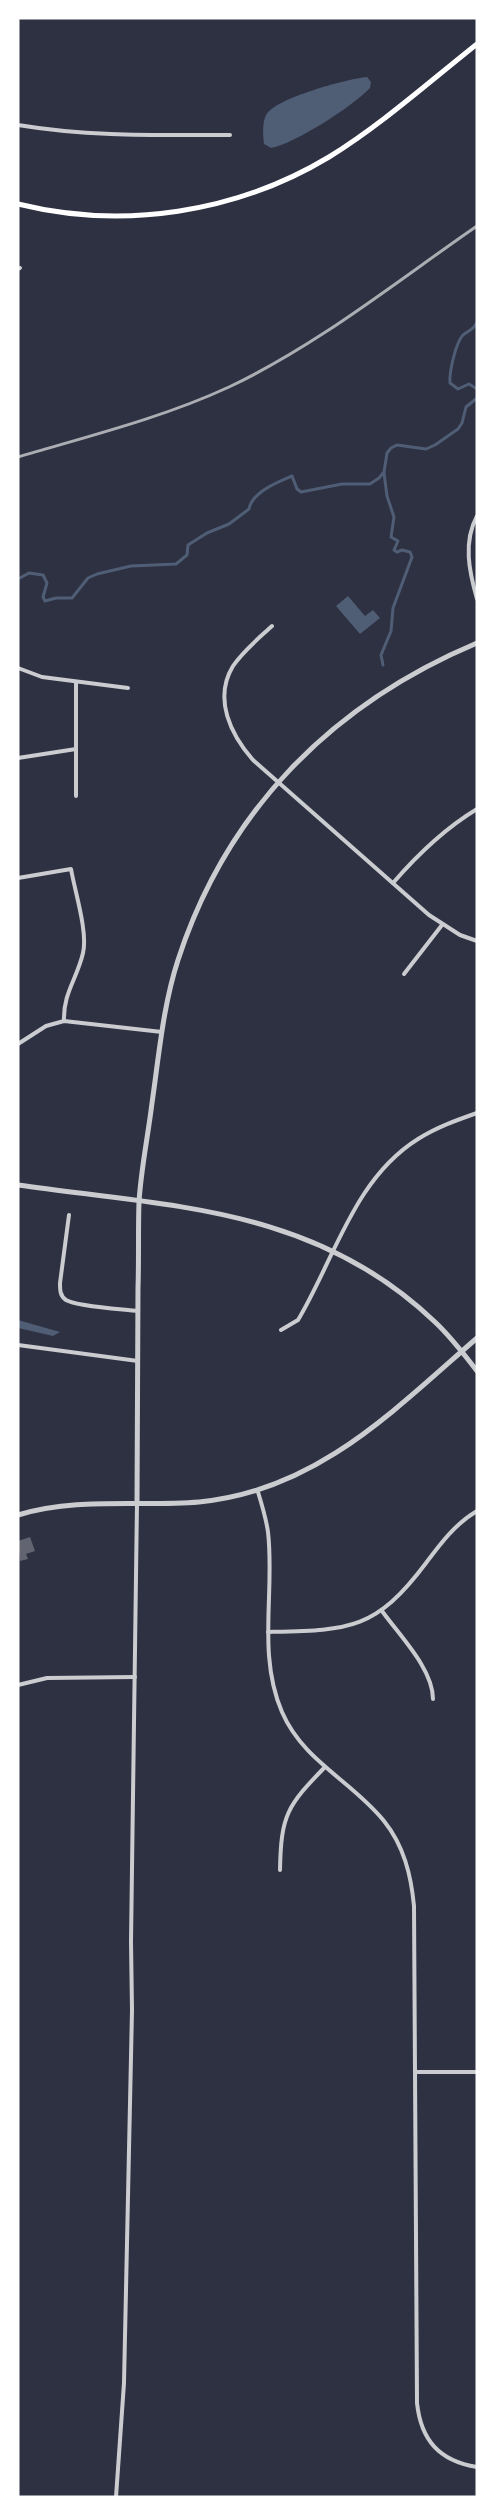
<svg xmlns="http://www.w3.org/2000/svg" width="495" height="2515" font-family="'Space Grotesk',sans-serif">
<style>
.water{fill:#4f5d75}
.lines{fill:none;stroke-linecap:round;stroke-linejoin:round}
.stream{stroke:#4f5d75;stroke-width:3}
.building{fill:#626471}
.minor{stroke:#caccd0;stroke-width:4}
.tertiary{stroke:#caccd0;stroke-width:5}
.secondary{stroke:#fff;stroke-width:5}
.rail{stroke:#abadb3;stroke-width:3}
</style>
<rect width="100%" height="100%" fill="#2d3142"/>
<g class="water">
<path d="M367,77l4,5 -1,6c-17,18 -74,55 -99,60l-7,-4c-1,-8 -2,-21 2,-29 9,-17 81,-36 101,-38z"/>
<polygon points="348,596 365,616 373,610 380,618 360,634 336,606"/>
<polygon points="18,1320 60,1332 53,1336 18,1328"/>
</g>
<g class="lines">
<g class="stream">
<path d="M477,322c-3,8 -8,8 -14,13 -7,7 -14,37 -13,48l8,6 11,-5 8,5"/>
<path d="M18,579l11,-6 14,2 4,8 -4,14 2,4 11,-3h16l16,-20 9,-4 34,-8 45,-2 11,-9 1,-10 19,-12 22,-9 20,-15c3,-17 29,-27 43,-33l5,13 4,3 41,-8h28l9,-6 5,-6 3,-19 4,-5 6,-3 29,4 9,-4 23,-16 4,-6 4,-16 11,-9"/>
<polyline points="383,665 381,655 391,631 393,608 412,557 410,552 402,550 397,552 394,550 398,541 391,537 394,517 387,496 384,473"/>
</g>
</g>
<polygon class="building" points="30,1537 35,1551 26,1554 28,1559 20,1561 18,1541"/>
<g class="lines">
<g class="minor">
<path d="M18,125c72,12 140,10 212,10"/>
<polyline points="18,269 20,268"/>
<path d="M477,516c-14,26 -8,55 0,83"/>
<path d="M272,626c-13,12 -29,25 -39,40 -20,33 -2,69 20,94l176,155 31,20 17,6"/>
<polyline points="18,668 42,677 128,688"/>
<polyline points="76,682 76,796"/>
<polyline points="18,758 76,749"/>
<path d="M18,878l53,-9c4,23 17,63 12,84 -6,26 -20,40 -19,68"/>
<path d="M393,883c25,-29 51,-54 84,-74"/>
<polyline points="404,974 442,925"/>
<polyline points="18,1044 46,1026 64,1021 162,1032"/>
<path d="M69,1215l-9,68c0,7 0,13 6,17 12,7 56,9 72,11"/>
<path d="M281,1330l17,-10c37,-62 56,-141 120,-181 19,-12 39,-19 59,-26"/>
<polyline points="18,1345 138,1361"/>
<path d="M258,1492c4,13 8,26 10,40 7,60 -11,122 14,180 21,49 70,69 102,109 20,25 27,54 30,85l3,497c4,37 22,58 60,64"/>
<path d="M382,1611c18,25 51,58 51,88"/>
<path d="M268,1632c81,-2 107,-1 158,-69 15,-20 29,-39 51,-52"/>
<polyline points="18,1685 47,1678 135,1677"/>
<path d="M280,1870c1,-55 7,-64 45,-103"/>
<polyline points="415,2072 477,2072"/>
<polyline points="116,2497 124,2383 132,2010 131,1942 137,1503"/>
</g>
<g class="tertiary">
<path d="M18,1185c155,22 297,22 417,137 16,15 29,32 42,49"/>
<path d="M137,1503c1,-72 0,-144 1,-215 1,-29 0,-57 1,-86 2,-33 9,-66 13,-99 7,-48 11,-97 26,-143 49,-150 154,-256 299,-317"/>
<path d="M18,1515c60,-18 120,-8 181,-13 117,-11 194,-91 278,-164"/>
</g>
<path class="secondary" d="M18,204c105,26 218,9 311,-47 52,-32 100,-75 148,-113"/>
<path class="rail" d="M18,457c71,-21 144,-39 211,-70 89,-42 168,-106 248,-161"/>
</g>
<rect width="495" height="2515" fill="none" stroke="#ffffff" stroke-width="39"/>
</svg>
